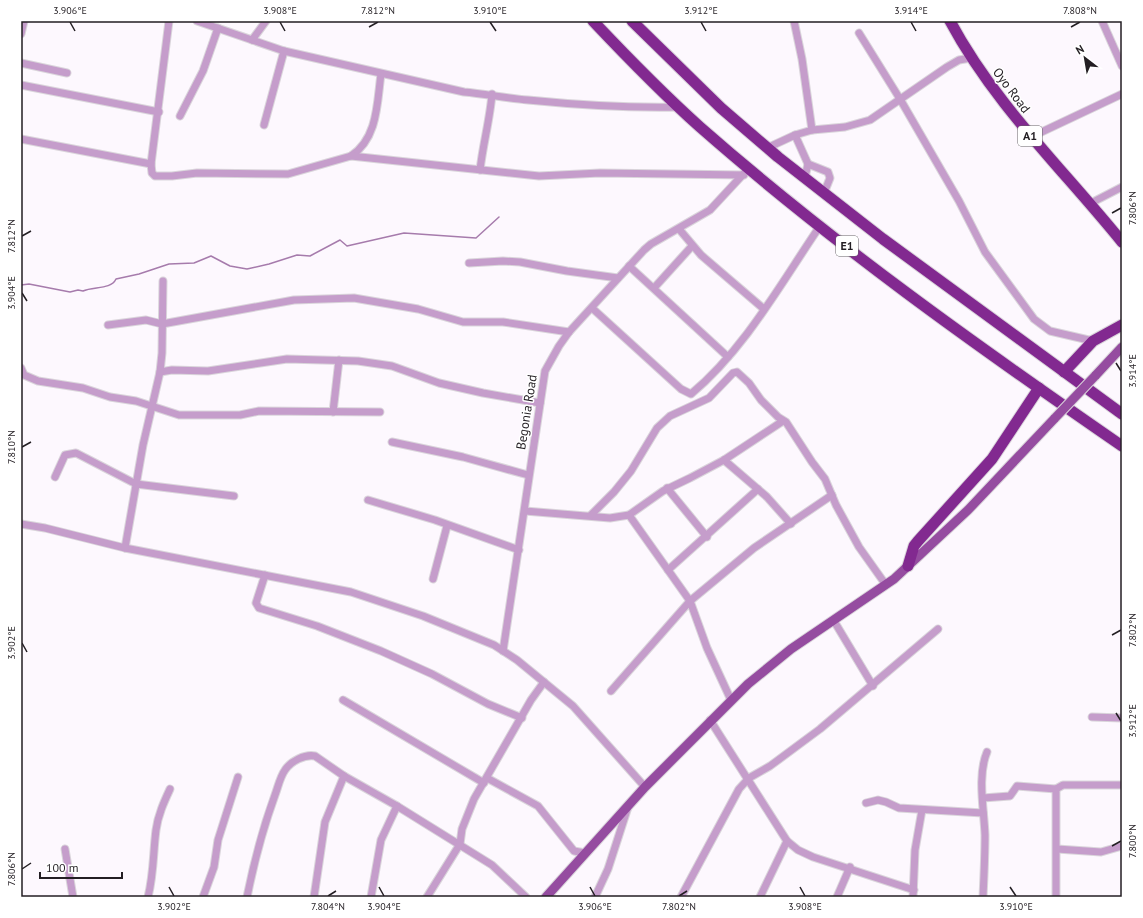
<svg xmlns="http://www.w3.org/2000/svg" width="1143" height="918" font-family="'PT Sans',sans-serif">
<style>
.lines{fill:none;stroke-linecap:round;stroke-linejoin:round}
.stream{stroke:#a67bac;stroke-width:1.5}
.minor-casing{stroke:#dad5db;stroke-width:9}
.major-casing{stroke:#dad5db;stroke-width:11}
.highway-casing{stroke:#dad5db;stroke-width:13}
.minor{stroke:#c59dcb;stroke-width:7}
.major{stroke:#954ca0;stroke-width:9}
.highway{stroke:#822990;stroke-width:11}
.major-bridge-casing{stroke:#dad5db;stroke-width:11;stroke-linecap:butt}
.major-bridge{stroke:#954ca0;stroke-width:9}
.ticks{fill:none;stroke:#231e23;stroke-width:1.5}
.labels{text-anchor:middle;stroke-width:3;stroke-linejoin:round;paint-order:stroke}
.shield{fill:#fff;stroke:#656265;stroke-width:1}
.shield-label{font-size:12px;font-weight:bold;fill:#231e23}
.street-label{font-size:13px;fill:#231e23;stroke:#fff}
.neatline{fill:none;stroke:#231e23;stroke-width:1.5}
.ticks-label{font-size:10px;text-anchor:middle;fill:#231e23}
</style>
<rect width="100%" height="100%" fill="#fdf8fe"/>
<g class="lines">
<path class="stream" d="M21,285l8,-1 41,8 8,-2 5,1c10,-5 28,-1 33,-12l23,-5 30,-10 25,-1 17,-7 19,10 17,3 22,-5 28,-9 13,1 30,-16 7,6 57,-13 72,5 23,-21"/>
<g class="minor-casing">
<g id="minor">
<path d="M169,21l-18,143 1,9 3,3h17l25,-3 91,1 63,-18c27,-18 26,-53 30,-82"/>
<path d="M197,21l87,30 180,41c21,2 42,6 64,8 50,5 101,8 151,7"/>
<polyline points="794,21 802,59 812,130"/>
<polyline points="1102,21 1122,66"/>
<polyline points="859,33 900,99 959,201 985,252 1034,319 1050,331 1093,341"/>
<polyline points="21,34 24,21"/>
<polyline points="252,40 266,21"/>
<polyline points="21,63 67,73"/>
<polyline points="21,85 159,112"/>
<polyline points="180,116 203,71 218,28"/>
<polyline points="264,125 284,51"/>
<polyline points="795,135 808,164 805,177"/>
<polyline points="1031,137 1122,94"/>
<polyline points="21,139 151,164"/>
<polyline points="767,148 795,135 812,130 845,127 870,120 947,67 959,60 971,58"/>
<polyline points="351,156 539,176 600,173 744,175"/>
<polyline points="808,164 828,172 830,178 824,193"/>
<path d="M480,170c3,-26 10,-51 12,-76"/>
<polyline points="1091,203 1122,187"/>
<polyline points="679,229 701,255 764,309"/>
<polyline points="469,263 503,261 520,262 567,271 618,278"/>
<polyline points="629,266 728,357"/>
<polyline points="654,288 692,246"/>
<path d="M592,308l89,81 10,5c54,-45 90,-111 129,-168"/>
<polyline points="108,325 146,320 162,324 294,300 354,298 418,309 463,322 503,322 569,332"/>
<polyline points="21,368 24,375 38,381 83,388 110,397 136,401 179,415 240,415 259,411 380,412"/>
<polyline points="160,372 172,370 208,371 287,359 358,361 392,366 439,383 483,393 540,403"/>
<polyline points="333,412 339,360"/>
<polyline points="392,442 463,457 528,475"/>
<polyline points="724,460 767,497 791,524"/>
<polyline points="55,477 65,455 76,453 136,484 234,496"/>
<polyline points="667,488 707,537"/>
<polyline points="368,500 435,520 519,550"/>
<polyline points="525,511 610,518 629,515 663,491 690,478 724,460 783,421"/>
<polyline points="591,515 614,492 631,471 657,428 670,416 709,398 733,373 737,372 749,383 761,400 778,417 786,422 812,462 825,479 836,505 859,547 886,585"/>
<polyline points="629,515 690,601 754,548 832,495"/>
<polyline points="21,524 45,528 125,548 351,592 423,616 494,645 517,660 573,706 645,787"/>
<polyline points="125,548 143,445 160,372 162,353 163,281"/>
<polyline points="668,570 758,489"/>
<polyline points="265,575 256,603 259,608 317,626 381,651 432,674 488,704 522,718"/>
<polyline points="433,579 447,526"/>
<polyline points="834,621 873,686"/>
<polyline points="503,651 545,371 559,346 569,332 644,250 651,244 710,210 749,168"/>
<polyline points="611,691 690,601 707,648 731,700"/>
<polyline points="343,700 484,783"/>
<polyline points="1092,717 1122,718"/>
<polyline points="710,720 787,841 798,850 813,857 914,890"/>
<polyline points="487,778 538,806 574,851 585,853"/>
<polyline points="983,798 1010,796 1017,786 1056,789"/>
<polyline points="866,803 878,800 886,802 899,808 983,813"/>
<polyline points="65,849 73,897"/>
<polyline points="1057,849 1101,852 1122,846"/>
<path d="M148,897c6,-24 5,-44 8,-67 2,-15 8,-28 14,-41"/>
<polyline points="203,897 214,867 218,840 238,777"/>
<path d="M247,897c7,-35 16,-69 28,-102 3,-8 5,-18 10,-25 6,-9 20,-16 30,-14l29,20 53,30 95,59 34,32"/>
<polyline points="314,897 325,822 344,776"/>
<polyline points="371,897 381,840 397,806"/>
<polyline points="427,897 460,844 462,829 474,799 531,700 544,682"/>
<polyline points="595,897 608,869 628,807"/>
<polyline points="681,897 739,789 749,778 770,766 820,729 938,629"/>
<polyline points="760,897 787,841"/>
<polyline points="837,897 850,867"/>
<polyline points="913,897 915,850 922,810"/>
<path d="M983,897c1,-21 2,-41 2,-62 -1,-26 -8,-59 2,-83"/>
<polyline points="1056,897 1056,789 1063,785 1122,785"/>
</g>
</g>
<g class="major-casing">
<g id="major">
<polyline points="1095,376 1122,347"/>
<polyline points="546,897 645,787 748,684 791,649 894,579 968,510 1055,418"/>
</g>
</g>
<g class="highway-casing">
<g id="highway">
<path d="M593,21c34,36 69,72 107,106 132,116 277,219 422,319"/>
<polyline points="632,21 721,108 778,157 883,239 1122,414"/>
<path d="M950,21c45,84 113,148 172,221"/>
<polyline points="1064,372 1093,341 1122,325"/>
<polyline points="908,566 914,546 918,541 992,459 1039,388"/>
</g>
</g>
<use href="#minor" class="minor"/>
<use href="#major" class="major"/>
<use href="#highway" class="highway"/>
<g class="major-bridge-casing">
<polyline id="major-bridge" points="1055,418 1095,376"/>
</g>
<use href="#major-bridge" class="major-bridge"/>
</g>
<path class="ticks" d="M70,22l5,9M280,22l5,9M490,22l6,9M701,22l5,9M911,22l5,9M369,27l9,-5M1071,27l9,-5M1112,213l9,-5M22,236l9,-5M22,293l5,8M1116,363l5,8M22,447l9,-5M1112,635l9,-5M22,643l5,9M1116,713l5,8M1112,846l9,-5M22,869l9,-6M169,887l5,9M379,887l5,9M590,887l5,9M800,887l5,9M1010,887l6,9M328,896l8,-5M679,896l8,-5"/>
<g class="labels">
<g class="shield">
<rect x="1018" y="126" width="24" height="20" rx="3"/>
<rect x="836" y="236" width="22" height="20" rx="3"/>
</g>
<g class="shield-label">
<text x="1030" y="140">A1</text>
<text x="847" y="250">E1</text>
</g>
<g class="street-label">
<text transform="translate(1012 90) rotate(53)" y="5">Oyo Road</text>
<text transform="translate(526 412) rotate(-81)" y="5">Begonia Road</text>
</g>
</g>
<rect width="1143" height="918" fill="none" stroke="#ffffff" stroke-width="44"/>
<g transform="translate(1085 58) rotate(329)" stroke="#ffffff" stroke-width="3" paint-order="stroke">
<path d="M0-3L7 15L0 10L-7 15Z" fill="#231e23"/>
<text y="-6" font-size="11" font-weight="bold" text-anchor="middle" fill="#231e23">N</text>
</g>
<path d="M40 872v6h82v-6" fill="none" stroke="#231e23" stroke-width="2"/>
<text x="46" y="872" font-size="12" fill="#231e23" stroke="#ffffff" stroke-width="3" paint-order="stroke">100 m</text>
<rect x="22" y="22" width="1099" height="874" class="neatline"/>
<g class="ticks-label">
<text x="70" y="14">3.906°E</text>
<text x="280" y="14">3.908°E</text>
<text x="378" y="14">7.812°N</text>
<text x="490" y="14">3.910°E</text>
<text x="701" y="14">3.912°E</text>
<text x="911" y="14">3.914°E</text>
<text x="1080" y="14">7.808°N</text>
<text transform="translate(1132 208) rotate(-90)" y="4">7.806°N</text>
<text transform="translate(11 236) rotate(-90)" y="4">7.812°N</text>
<text transform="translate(11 293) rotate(-90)" y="4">3.904°E</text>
<text transform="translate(1132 371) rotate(-90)" y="4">3.914°E</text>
<text transform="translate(11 447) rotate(-90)" y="4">7.810°N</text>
<text transform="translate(1132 630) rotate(-90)" y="4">7.802°N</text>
<text transform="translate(11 643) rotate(-90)" y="4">3.902°E</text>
<text transform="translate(1132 721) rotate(-90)" y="4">3.912°E</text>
<text transform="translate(1132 841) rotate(-90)" y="4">7.800°N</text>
<text transform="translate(11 869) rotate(-90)" y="4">7.806°N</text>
<text x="174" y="910">3.902°E</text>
<text x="328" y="910">7.804°N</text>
<text x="384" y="910">3.904°E</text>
<text x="595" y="910">3.906°E</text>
<text x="679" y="910">7.802°N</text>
<text x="805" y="910">3.908°E</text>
<text x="1016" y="910">3.910°E</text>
</g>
</svg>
